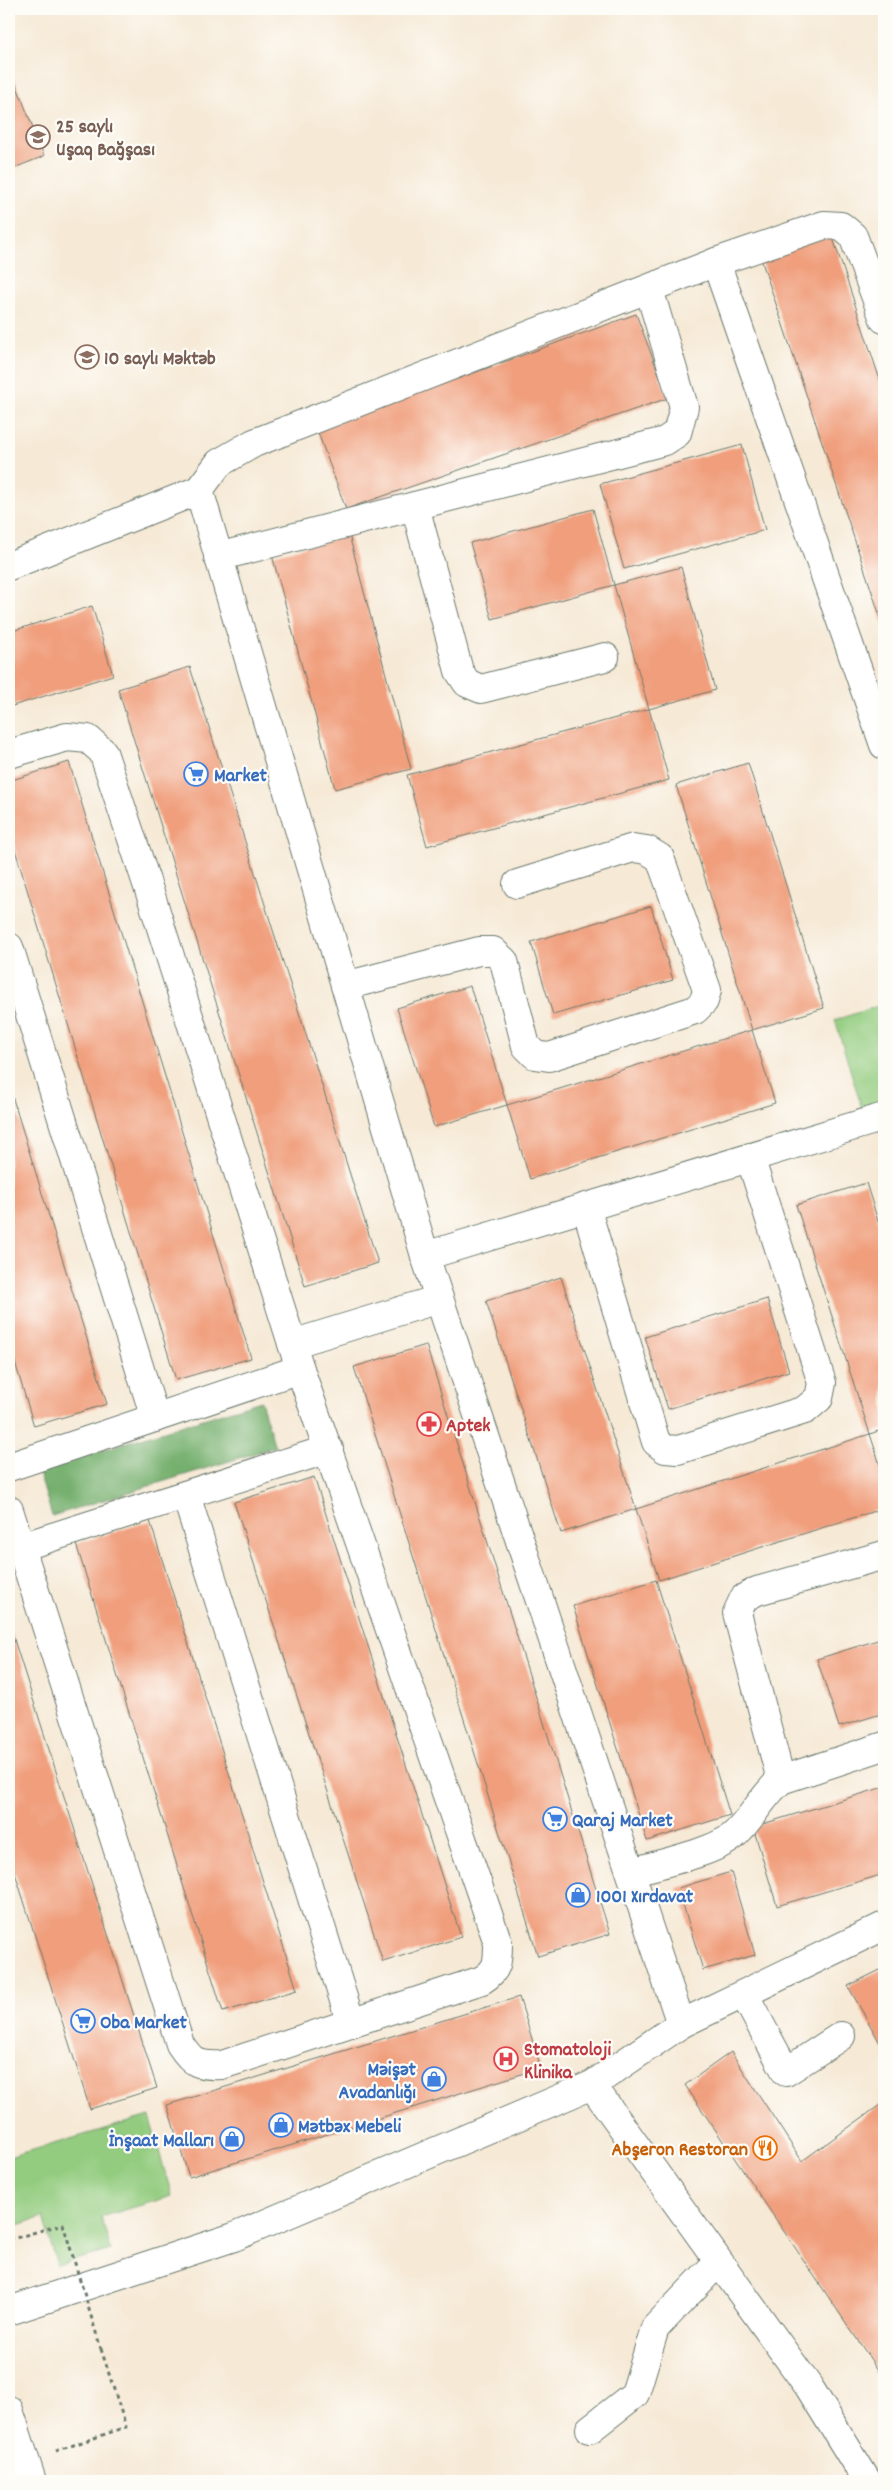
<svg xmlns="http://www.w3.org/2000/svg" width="893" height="2490" font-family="Dekko,sans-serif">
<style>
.green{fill:#93cc7f;stroke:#59845a}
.forest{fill:#76b06e;stroke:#4a7651}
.building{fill:#f09e7b}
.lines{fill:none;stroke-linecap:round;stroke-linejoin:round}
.minor-casing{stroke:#6a796d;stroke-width:30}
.highway-casing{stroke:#6a796d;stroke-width:30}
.path{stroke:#6a796d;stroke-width:3;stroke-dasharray:4 4;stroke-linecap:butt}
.minor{stroke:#fff;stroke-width:28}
.highway{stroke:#fff;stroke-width:28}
.path-bridge{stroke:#6a796d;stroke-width:3;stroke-dasharray:4 4;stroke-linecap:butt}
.labels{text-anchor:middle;stroke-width:4.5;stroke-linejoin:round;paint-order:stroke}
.education-label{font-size:20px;font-weight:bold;fill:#785e54;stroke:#fdfcf7;text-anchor:start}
.shop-label{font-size:20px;font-weight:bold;fill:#366cbe;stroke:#fdfcf7;text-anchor:start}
.health-label{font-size:20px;font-weight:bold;fill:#be3a42;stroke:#fdfcf7;text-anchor:start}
.food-label{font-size:20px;font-weight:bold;fill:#c56008;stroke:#fdfcf7;text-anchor:end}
</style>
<rect width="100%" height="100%" fill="#fdfcf7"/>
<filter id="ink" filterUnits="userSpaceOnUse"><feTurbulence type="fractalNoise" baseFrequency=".02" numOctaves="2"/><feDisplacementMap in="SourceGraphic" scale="10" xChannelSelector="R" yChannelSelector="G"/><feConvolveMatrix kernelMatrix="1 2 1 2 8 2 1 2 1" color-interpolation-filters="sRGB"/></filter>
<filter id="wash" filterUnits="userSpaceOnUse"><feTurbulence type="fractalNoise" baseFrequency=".0096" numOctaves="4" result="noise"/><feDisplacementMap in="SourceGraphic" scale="20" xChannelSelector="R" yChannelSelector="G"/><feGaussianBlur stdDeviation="1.12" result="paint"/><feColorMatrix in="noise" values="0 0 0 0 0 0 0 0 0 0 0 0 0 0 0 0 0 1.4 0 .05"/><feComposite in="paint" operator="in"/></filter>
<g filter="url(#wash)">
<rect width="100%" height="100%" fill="#f6e9d6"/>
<g class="green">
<polygon points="884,1004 884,1105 863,1112 835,1020"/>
<polygon points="149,2116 172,2196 101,2217 111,2250 57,2265 43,2217 9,2228 9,2157"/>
</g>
<polygon class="forest" points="261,1401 275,1447 52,1516 38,1470"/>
<g id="blocks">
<g class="building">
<polygon points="9,66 44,156 9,170"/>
<polygon points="832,235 884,392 884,628 761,259"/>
<polygon points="636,314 668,398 346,509 317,430"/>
<polygon points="742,445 765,530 624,569 600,484"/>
<polygon points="593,509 614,585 492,619 470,543"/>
<polygon points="349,535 411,769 335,789 272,555"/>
<polygon points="681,567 715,690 649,709 614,585"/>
<polygon points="92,606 113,675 9,707 9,632"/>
<polygon points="190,667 378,1263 305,1286 118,689"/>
<polygon points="649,709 669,780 427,846 407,775"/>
<polygon points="69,762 251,1358 176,1380 9,830 9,781"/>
<polygon points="748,763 824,1008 752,1030 676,785"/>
<polygon points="651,906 673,980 553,1015 531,942"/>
<polygon points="470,986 507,1105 434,1127 397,1008"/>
<polygon points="752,1030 775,1103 530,1179 507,1105"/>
<polygon points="9,1086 107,1404 34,1426 9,1342"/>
<polygon points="866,1183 884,1240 884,1429 870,1434 884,1477 884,1508 659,1580 636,1509 870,1434 796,1205"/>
<polygon points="561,1277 636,1509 561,1533 486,1301"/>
<polygon points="767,1299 789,1371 668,1409 645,1337"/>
<polygon points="426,1345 610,1934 538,1956 354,1367"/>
<polygon points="314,1477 461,1937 383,1962 234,1502"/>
<polygon points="150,1521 297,1990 223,2012 76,1544"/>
<polygon points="656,1580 730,1815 647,1841 573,1606"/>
<polygon points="9,1624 157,2088 90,2109 9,1854"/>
<polygon points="884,1638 884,1713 839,1727 817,1659"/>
<polygon points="884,1787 884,1874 777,1906 753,1827"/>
<polygon points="731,1872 755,1955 703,1970 678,1888"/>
<polygon points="884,1968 884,2050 848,1986"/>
<polygon points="519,1997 541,2068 189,2177 167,2105"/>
<polygon points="731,2052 802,2161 884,2102 884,2379 685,2085"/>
</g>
</g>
</g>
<g filter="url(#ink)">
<use href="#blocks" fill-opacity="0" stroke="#6a796d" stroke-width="1"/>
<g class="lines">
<g class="minor-casing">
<g id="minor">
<polyline points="716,262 884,745"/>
<polyline points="415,506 459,671 467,683 481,689 605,657"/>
<polyline points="218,557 665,441 677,433 684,407 649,289"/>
<polyline points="9,566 199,490"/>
<path d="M9,754l58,-17 21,2 15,13 49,147 148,470 198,574c0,19 0,27 -16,37l-260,85c-23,1 -29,-1 -42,-21l-171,-534"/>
<polyline points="9,947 155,1418"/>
<polyline points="345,986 479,951 493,951 504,961 526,1046 535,1055 549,1057 695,1010 704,1001 707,990 660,858 647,850 633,848 517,884"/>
<polyline points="586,1207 656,1442 665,1449 678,1450 805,1410 819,1398 822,1383 750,1157"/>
<polyline points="425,1256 884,1117"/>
<polyline points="292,1344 439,1299"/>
<polyline points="9,1467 300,1369"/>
<polyline points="186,1495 351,2023"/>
<polyline points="21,1547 329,1449"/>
<polyline points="781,1780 737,1613 744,1598 757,1591 884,1555"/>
<path d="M631,1872c27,-8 82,-19 102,-36 18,-15 28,-39 48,-56l103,-34"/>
<polyline points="744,1994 786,2072 841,2036"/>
<polyline points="681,2024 425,1256 199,490 219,463 254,443 716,262 824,225 841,226 853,236 884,319"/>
<polyline points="592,2085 809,2387 867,2481"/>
<polyline points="9,2311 234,2237 592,2085 681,2024 884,1926"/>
<polyline points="590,2429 635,2394 655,2328 718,2262"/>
</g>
</g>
<g class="highway-casing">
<polyline id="highway" points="9,2410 32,2481"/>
</g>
<polyline class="path" points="56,2451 126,2427 101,2349"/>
<use href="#minor" class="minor"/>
<use href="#highway" class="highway"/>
<polyline class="path-bridge" points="9,2240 63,2224 101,2349"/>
</g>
</g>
<defs>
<g id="school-ring" transform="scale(1.25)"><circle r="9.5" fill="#fdfcf7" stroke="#8d6e63" stroke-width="1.5"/><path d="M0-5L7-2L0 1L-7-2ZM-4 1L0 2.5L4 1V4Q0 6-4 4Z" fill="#8d6e63"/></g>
<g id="supermarket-ring" transform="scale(1.25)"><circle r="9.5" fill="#fdfcf7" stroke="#3f7fe0" stroke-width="1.5"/><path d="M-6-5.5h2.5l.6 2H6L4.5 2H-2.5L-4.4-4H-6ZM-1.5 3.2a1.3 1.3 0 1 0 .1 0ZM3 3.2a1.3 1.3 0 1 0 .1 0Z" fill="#3f7fe0"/></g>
<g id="pharmacy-ring" transform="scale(1.25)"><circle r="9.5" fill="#fdfcf7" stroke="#e0444e" stroke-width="1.5"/><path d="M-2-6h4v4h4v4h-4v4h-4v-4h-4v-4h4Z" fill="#e0444e"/></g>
<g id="shop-ring" transform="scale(1.25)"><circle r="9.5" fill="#fdfcf7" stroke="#3f7fe0" stroke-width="1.5"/><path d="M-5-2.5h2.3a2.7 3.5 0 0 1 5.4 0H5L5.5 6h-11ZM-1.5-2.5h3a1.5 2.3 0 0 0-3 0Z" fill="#3f7fe0"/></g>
<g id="hospital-ring" transform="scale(1.25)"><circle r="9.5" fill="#fdfcf7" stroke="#e0444e" stroke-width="1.5"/><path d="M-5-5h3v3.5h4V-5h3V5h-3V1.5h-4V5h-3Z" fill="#e0444e"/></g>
<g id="restaurant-ring" transform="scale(1.25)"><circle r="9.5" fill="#fdfcf7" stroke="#e8710a" stroke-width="1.5"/><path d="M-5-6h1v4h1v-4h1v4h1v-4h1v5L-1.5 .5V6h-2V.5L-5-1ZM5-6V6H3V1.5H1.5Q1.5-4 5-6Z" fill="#e8710a"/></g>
</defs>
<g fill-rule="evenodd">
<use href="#school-ring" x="38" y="137"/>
<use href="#school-ring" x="87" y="357"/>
<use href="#supermarket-ring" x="196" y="774"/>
<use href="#pharmacy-ring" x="429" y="1424"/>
<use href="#supermarket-ring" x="555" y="1819"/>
<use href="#shop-ring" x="578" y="1895"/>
<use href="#supermarket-ring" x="83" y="2021"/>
<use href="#hospital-ring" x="506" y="2059"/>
<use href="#shop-ring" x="434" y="2079"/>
<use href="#shop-ring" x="281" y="2125"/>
<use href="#shop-ring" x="232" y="2139"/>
<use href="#restaurant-ring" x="765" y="2148"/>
</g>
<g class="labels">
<g class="education-label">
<text x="56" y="132">25 saylı<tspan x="56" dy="23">Uşaq Bağşası</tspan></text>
<text x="104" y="364">10 saylı Məktəb</text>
</g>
<g class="shop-label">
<text x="214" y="781">Market</text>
<text x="572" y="1826">Qaraj Market</text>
<text x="596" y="1902">1001 Xırdavat</text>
<text x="100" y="2028">Oba Market</text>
<text x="416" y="2075" text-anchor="end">Məişət<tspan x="416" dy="23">Avadanlığı</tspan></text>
<text x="298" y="2132">Mətbəx Mebeli</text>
<text x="214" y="2146" text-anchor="end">İnşaat Malları</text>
</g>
<g class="health-label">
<text x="446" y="1431">Aptek</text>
<text x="524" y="2055">Stomatoloji<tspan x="524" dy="23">Klinika</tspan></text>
</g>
<g class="food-label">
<text x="748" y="2155">Abşeron Restoran</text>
</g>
</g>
<rect width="893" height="2490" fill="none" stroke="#fdfcf7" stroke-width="30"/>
</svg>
